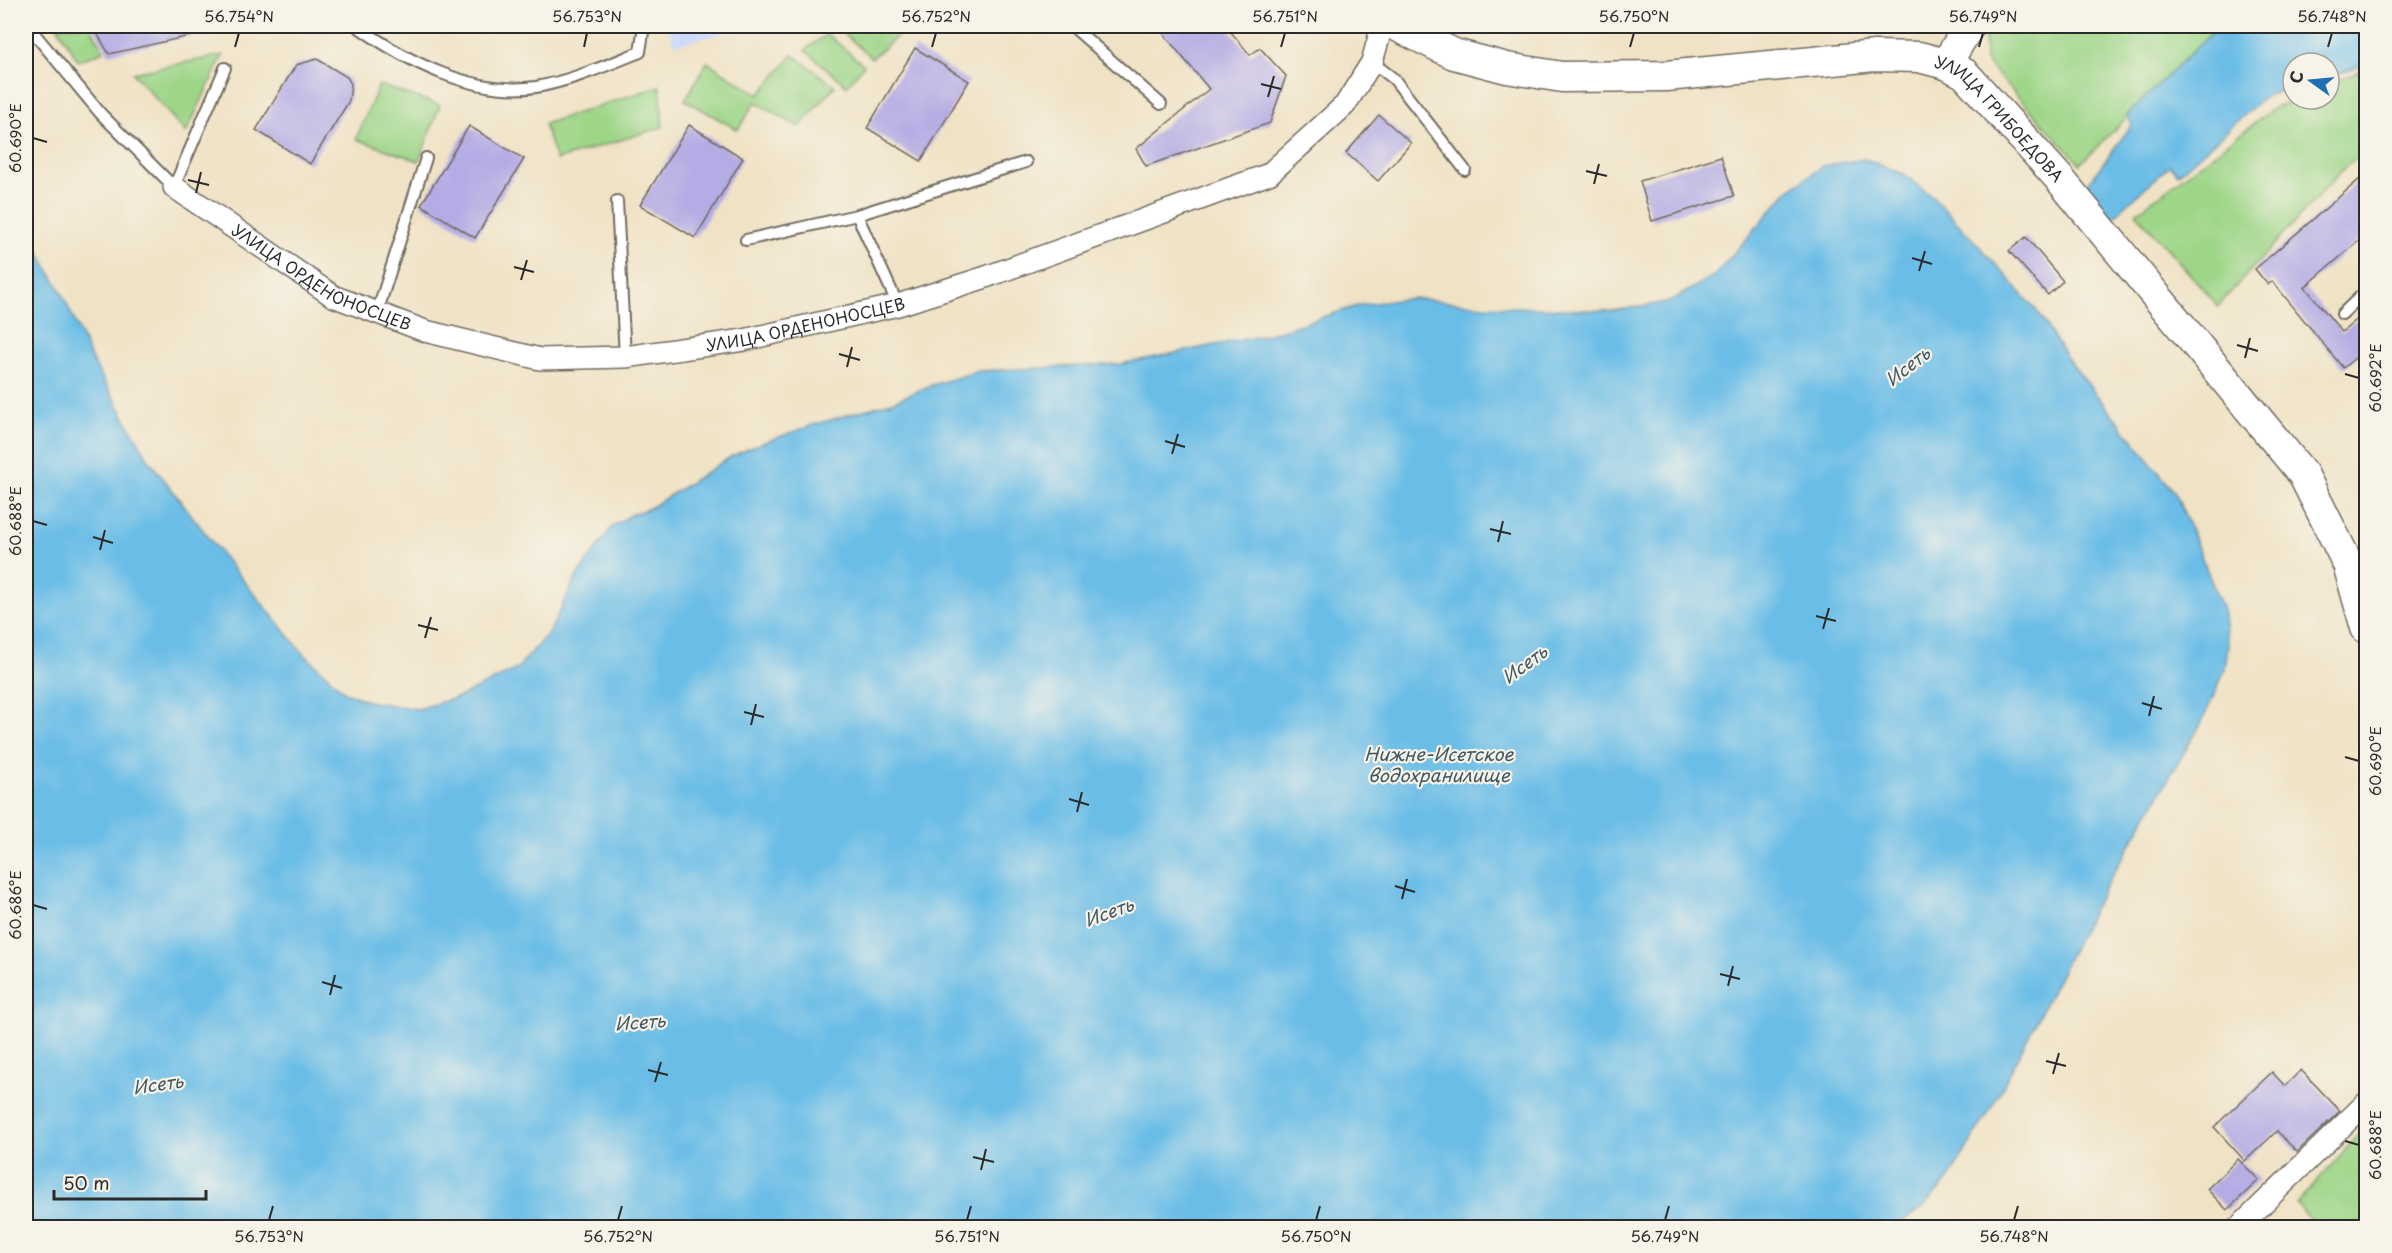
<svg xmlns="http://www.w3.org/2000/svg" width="2392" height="1253" font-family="'Playpen Sans',sans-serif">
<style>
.built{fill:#cedafa}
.green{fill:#9ed688;stroke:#64805a;stroke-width:1.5}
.water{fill:#6bbde7;stroke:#4b7489;stroke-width:1.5}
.building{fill:#b4ace4}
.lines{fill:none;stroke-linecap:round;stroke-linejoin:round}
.lane-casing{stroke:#706b61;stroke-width:14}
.street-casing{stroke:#706b61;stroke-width:24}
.secondary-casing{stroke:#706b61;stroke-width:33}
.lane{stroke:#fff;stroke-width:10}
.street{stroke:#fff;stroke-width:21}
.secondary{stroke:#fff;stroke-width:30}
.ticks{fill:none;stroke:#2b2b2b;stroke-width:2}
.labels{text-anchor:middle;stroke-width:4.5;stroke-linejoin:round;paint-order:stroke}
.street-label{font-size:16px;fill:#2b2b2b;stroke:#f7f3e8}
.water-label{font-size:18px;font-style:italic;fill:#3e5763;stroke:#f7f3e8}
.neatline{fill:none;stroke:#2b2b2b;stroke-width:2}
.ticks-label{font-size:15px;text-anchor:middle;fill:#2b2b2b}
</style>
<rect width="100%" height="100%" fill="#f7f3e8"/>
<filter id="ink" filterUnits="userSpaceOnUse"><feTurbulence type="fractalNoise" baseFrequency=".0167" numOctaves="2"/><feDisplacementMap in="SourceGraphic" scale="12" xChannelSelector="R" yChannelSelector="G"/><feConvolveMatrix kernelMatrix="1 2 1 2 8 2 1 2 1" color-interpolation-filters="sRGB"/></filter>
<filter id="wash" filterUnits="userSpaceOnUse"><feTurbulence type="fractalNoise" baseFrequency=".008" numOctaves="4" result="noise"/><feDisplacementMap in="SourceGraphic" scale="24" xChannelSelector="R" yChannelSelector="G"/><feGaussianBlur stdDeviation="1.35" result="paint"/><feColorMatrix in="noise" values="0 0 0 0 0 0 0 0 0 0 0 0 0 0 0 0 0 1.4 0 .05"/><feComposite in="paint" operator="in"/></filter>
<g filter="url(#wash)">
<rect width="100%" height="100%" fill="#f0e2c5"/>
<polygon class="built" points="667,26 753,26 674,45"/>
<g class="green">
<polygon points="57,26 90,26 104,51 78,61"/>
<polygon points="835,26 910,26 872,58"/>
<polygon points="1988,26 2219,26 2080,164 1985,61 1985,30"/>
<polygon points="827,34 864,65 847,86 805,50"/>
<polygon points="223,55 186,133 133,73"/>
<polygon points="793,55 835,86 799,127 755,102 738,130 685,100 707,62 759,95"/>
<polygon points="2366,68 2366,151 2345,167 2218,306 2136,213 2273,109 2295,99 2329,99 2329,84"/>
<polygon points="379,85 440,105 419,161 356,139"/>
<polygon points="660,86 663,127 556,160 544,124"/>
<polygon points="2366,1127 2366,1227 2318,1227 2296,1204"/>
</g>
<g class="water">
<polygon points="2219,26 2366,26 2366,64 2329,76 2329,63 2293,63 2293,87 2266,96 2178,174 2170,165 2112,218 2085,187 2132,125 2127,115"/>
<polygon points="1865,159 1903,174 1933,197 1991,259 2037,311 2067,358 2176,494 2223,610 2228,644 2225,670 2202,722 2101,894 1996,1100 1948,1180 1923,1207 1895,1227 26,1227 26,229 63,295 92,360 149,460 223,556 303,653 345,692 367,701 418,709 459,697 517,669 550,631 577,576 612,527 632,514 650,508 732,456 762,443 813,425 892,402 929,386 979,371 1121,364 1270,334 1360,305 1413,298 1485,306 1612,311 1669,302 1715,275 1788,191 1823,166"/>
</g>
<g id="blocks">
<g class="building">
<polygon points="93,26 207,26 208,32 109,54"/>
<polygon points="1157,26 1226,26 1250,55 1260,48 1286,76 1270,123 1146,166 1136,149 1209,89"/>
<polygon points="915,48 969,81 921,161 867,128"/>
<polygon points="317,59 347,77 351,84 349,101 310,164 256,130 296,65"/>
<polygon points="1379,115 1411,143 1378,181 1346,153"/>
<polygon points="689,125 743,158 695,238 640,205"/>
<polygon points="469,126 524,159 475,238 421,205"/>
<polygon points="1721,156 1734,196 1652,221 1640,181"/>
<polygon points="2367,173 2367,234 2305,287 2342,332 2367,311 2367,348 2343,368 2272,281 2268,285 2255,269"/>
<polygon points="2026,237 2063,281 2048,295 2009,251"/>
<polygon points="2301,1070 2340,1111 2297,1152 2277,1131 2245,1161 2214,1127 2272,1072 2285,1086"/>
<polygon points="2238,1159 2259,1180 2227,1210 2207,1189"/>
</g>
</g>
</g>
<g filter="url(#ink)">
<use href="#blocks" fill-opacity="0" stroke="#706b61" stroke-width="1.5"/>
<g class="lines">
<g class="lane-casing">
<g id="lane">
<polyline points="28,26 101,114 174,187 225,68"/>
<path d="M357,26c49,35 116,70 179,61 35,-6 71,-22 104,-35l4,-26"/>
<polyline points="1072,26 1161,104"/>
<polyline points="1372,62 1394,79 1465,170"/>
<polyline points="617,201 625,357"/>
<polyline points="857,215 1026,162"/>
<polyline points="746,240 857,215 898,305"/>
<polyline points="377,313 426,158"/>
<polyline points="2342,314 2366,291"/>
</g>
</g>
<g class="street-casing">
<g id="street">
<path id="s1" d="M174,187l159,109 92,35 115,28 85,-2 119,-17 154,-35 85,-27 286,-104 76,-69 27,-43 10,-36"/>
<polyline points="2238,1228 2366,1103"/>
</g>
</g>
<g class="secondary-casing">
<g id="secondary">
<path id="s2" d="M1397,26l57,28 53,14 55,9 104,-1 209,-20 44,1 27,7 19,10 93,103 245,297 45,90 18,64"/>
<polyline points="1946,64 1969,26"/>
</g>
</g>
<use href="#lane" class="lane"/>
<use href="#street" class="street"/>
<use href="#secondary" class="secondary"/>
</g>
</g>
<path class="ticks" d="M235,47l4,-14M584,47l3,-14M932,47l4,-14M1281,47l4,-14M1630,47l4,-14M1979,47l4,-14M2328,47l4,-14M1261,84l20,5M1268,97l6,-21M33,138l14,4M1586,171l21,5M188,180l21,5M1594,184l5,-20M196,193l5,-21M1912,258l20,6M514,267l20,5M1919,271l6,-20M521,280l6,-20M2237,345l21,6M839,354l21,6M2245,358l5,-20M847,367l5,-20M2345,374l14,4M1165,441l20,6M1172,454l6,-20M33,521l14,4M1490,529l21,5M93,537l20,6M1498,542l5,-21M100,550l5,-20M1816,616l20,5M418,625l20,5M1823,629l6,-21M425,638l6,-21M2142,703l20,6M744,712l20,5M2149,716l5,-20M751,725l5,-21M2345,757l14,4M1069,799l20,6M1077,812l5,-20M1395,886l20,6M1402,899l5,-20M33,905l14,4M1720,974l20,5M322,982l20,6M1728,986l5,-20M330,995l5,-20M2046,1061l20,5M648,1070l20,5M2053,1074l6,-21M655,1082l6,-20M2345,1141l14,4M973,1157l21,5M981,1170l5,-21M269,1220l4,-14M618,1220l4,-14M967,1220l4,-14M1316,1220l4,-14M1665,1220l4,-14M2014,1220l4,-14"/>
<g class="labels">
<g class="street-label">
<text dy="6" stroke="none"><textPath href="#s2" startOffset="636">УЛИЦА ГРИБОЕДОВА</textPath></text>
<text dy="6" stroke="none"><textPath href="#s1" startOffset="174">УЛИЦА ОРДЕНОНОСЦЕВ</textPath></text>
<text dy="6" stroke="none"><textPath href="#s1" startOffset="678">УЛИЦА ОРДЕНОНОСЦЕВ</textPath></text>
</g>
<g class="water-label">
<text transform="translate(1908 367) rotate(-38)" y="6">Исеть</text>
<text transform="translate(1525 665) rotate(-36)" y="6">Исеть</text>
<text x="1439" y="761">Нижне-Исетское<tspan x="1439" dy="21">водохранилище</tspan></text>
<text transform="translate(1109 913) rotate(-20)" y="6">Исеть</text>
<text transform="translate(640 1023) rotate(-4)" y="6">Исеть</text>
<text transform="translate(158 1085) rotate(-8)" y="6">Исеть</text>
</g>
</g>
<rect width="2392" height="1253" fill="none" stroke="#f7f3e8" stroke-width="66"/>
<g transform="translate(2311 81) rotate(285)"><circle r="28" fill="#f7f3e8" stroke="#a5a39c" stroke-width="1.5"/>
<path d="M0-4.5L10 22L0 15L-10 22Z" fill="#1f6fb2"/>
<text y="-9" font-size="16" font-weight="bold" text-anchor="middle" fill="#2b2b2b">С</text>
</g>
<path d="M54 1190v9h152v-9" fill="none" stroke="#2b2b2b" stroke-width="3"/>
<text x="63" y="1190" font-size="18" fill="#2b2b2b" stroke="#f7f3e8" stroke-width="4.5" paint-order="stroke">50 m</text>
<rect x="33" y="33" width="2326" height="1187" class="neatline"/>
<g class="ticks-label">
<text x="239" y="22">56.754°N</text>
<text x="587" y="22">56.753°N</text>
<text x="936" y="22">56.752°N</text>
<text x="1285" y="22">56.751°N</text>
<text x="1634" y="22">56.750°N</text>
<text x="1983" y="22">56.749°N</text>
<text x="2332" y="22">56.748°N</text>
<text transform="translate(16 138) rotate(-90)" y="5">60.690°E</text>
<text transform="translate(2376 378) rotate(-90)" y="5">60.692°E</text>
<text transform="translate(16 521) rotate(-90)" y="5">60.688°E</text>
<text transform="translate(2376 761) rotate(-90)" y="5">60.690°E</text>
<text transform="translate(16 905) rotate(-90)" y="5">60.686°E</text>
<text transform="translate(2376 1145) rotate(-90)" y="5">60.688°E</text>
<text x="269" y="1242">56.753°N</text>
<text x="618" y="1242">56.752°N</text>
<text x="967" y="1242">56.751°N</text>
<text x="1316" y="1242">56.750°N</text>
<text x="1665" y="1242">56.749°N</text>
<text x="2014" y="1242">56.748°N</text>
</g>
</svg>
